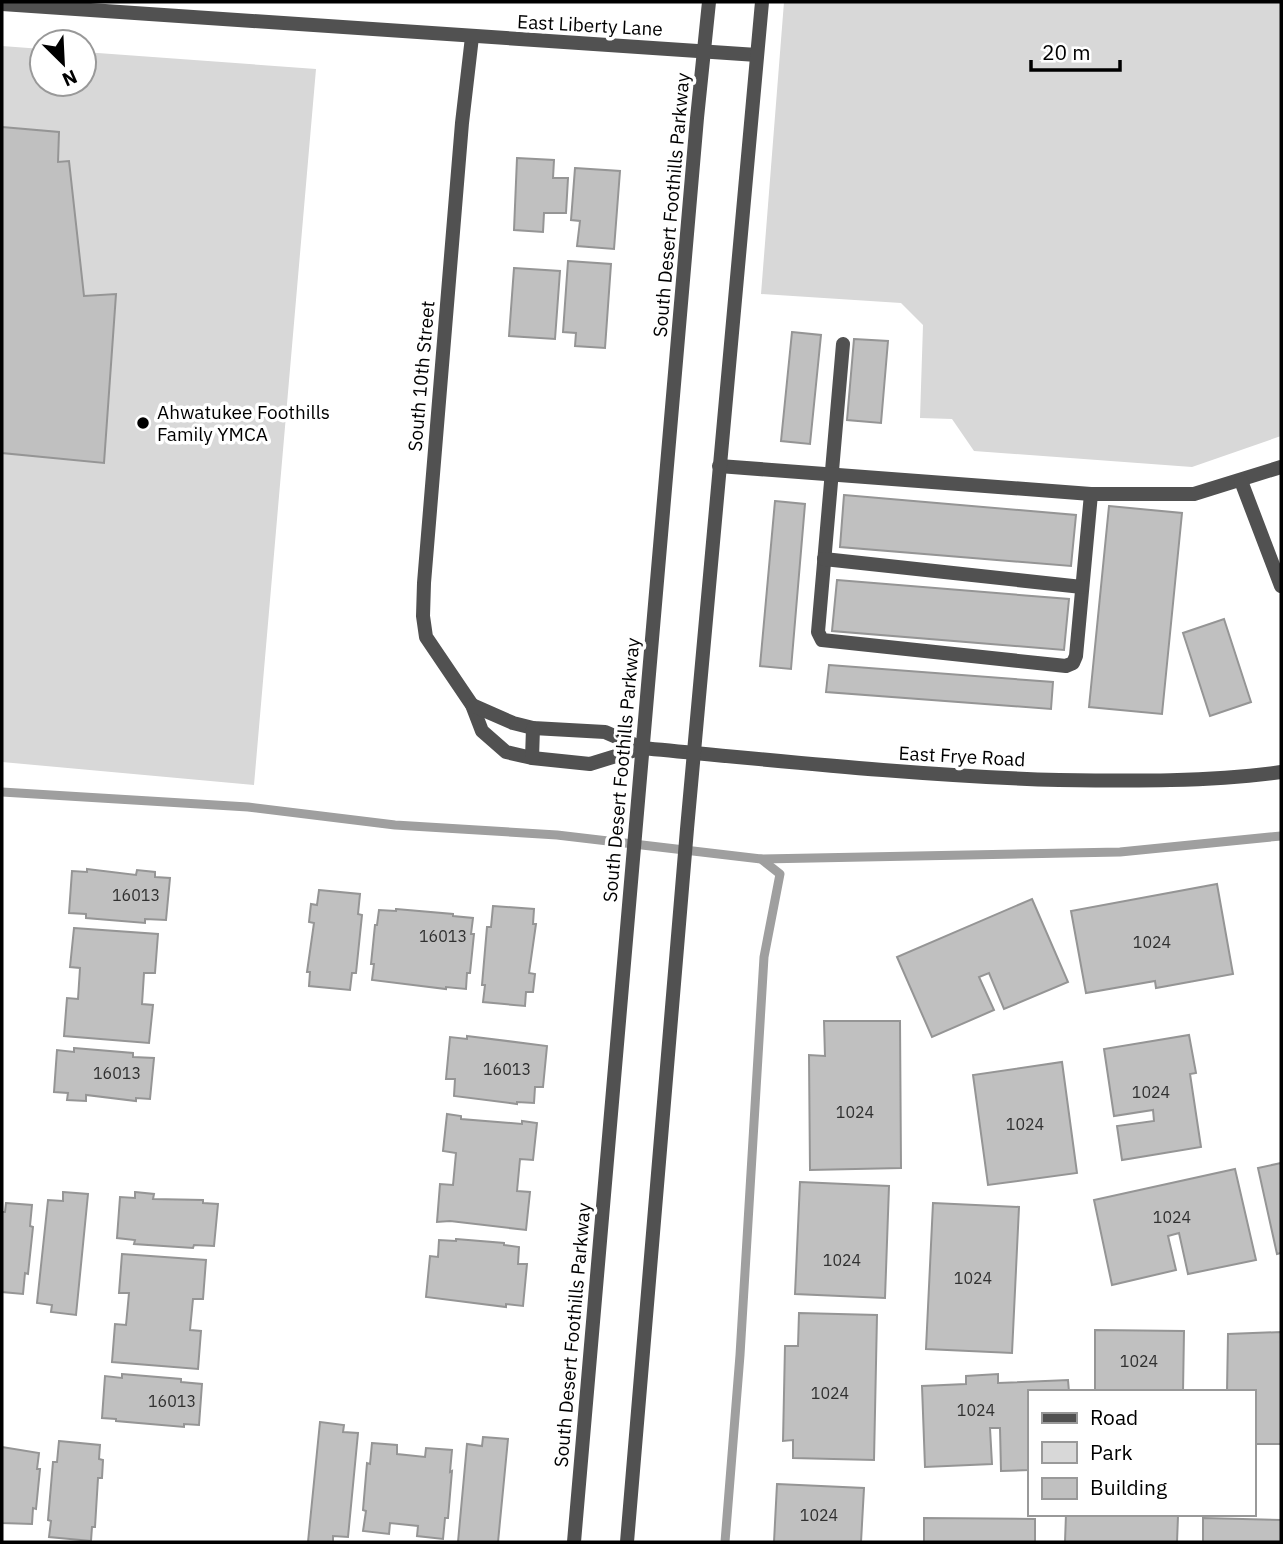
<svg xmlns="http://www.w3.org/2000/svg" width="1283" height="1544" font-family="'IBM Plex Sans',sans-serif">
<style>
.green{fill:#d8d8d8}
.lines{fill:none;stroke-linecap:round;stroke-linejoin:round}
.stream{stroke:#9f9f9f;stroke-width:9}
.building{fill:#c0c0c0;stroke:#959595;stroke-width:2}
.service{stroke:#515151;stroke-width:14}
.minor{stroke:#515151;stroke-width:14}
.tertiary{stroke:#515151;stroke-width:14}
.poi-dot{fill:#000;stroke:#fff;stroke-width:2.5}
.labels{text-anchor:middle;stroke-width:7;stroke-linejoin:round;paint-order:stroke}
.number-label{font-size:16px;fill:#303030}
.street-label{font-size:19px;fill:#000;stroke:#fff}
.poi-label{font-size:19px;fill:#000;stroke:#fff;text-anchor:start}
</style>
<rect width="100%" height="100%" fill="#fff"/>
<g class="green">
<polygon points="784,2 1281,2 1281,436 1192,467 974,451 952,419 920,418 923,325 901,303 761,294"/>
<polygon points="2,46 42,49 42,84 84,84 84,52 316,69 254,785 2,762"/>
</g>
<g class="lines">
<g class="stream">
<polyline points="2,792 248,807 395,825 557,835 761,859 780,874 764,957 740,1355 725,1542"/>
<polyline points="761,859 1120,852 1281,836"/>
</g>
</g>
<g class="building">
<polygon points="2,127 59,132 58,162 69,161 84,296 116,294 104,463 2,453"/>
<polygon points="517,158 554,160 553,178 568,178 566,213 544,213 543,232 514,230"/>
<polygon points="575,168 620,171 614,249 577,246 580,221 571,220"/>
<polygon points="568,261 611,264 605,348 575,346 576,333 563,332"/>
<polygon points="514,268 560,271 555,339 509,336"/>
<polygon points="792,332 821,335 810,444 781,441"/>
<polygon points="854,339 888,341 881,423 847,420"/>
<polygon points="844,495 1076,515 1071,566 840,547"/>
<polygon points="775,501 805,504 791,669 760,666"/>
<polygon points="1109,506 1182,513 1162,714 1089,707"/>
<polygon points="837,580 1069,599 1064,650 832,631"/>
<polygon points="1224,619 1251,702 1210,716 1183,633"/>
<polygon points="829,665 1053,682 1051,709 826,692"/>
<polygon points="87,869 136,875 137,870 155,872 155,877 170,878 166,920 145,919 145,923 86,918 86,914 69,913 72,871 87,872"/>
<polygon points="1217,884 1233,974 1156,988 1155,981 1086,993 1071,911"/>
<polygon points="319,890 360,894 358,914 362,915 356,973 352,973 350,990 309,986 310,972 307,972 314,923 309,922 311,904 317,905"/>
<polygon points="1032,899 1068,982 1004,1009 989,973 979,977 994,1010 932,1037 897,957"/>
<polygon points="493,906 534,909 533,924 536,924 529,973 535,974 533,992 526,992 525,1006 483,1002 485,985 482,985 487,927 491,927"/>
<polygon points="396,909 453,914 453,916 473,918 471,934 474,934 470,973 467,973 466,989 446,987 446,989 372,980 374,964 371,964 375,925 377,925 379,910 396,911"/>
<polygon points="74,928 158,934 155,973 144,973 142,1004 153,1005 149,1043 64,1036 67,998 78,999 80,968 70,967"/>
<polygon points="824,1021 900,1021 901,1168 810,1170 809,1055 825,1056"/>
<polygon points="1189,1035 1196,1073 1190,1074 1201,1147 1122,1160 1117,1126 1154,1121 1153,1110 1114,1116 1104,1049"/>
<polygon points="467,1036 547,1046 543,1087 535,1087 534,1103 517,1102 517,1104 454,1096 455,1079 446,1079 450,1037 467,1039"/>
<polygon points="74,1048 133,1053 133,1057 154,1058 150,1099 136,1098 136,1101 86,1095 86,1101 67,1100 68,1093 54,1092 57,1050 74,1052"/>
<polygon points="1062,1062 1077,1173 988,1185 973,1075"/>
<polygon points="447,1114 461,1116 461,1119 522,1124 522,1121 537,1123 533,1160 520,1159 517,1191 530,1192 526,1230 450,1221 437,1222 440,1184 453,1185 456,1153 443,1151"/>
<polygon points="1281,1163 1281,1253 1277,1254 1258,1168"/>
<polygon points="1235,1169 1256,1260 1188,1274 1179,1233 1168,1236 1176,1270 1112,1285 1094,1200"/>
<polygon points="800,1182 889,1186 885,1298 795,1294"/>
<polygon points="63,1192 88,1194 76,1315 51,1312 52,1305 37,1303 48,1200 63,1201"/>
<polygon points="135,1192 154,1194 153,1199 203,1200 203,1203 218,1204 214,1246 194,1245 193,1248 134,1244 135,1240 117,1238 120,1197 135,1198"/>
<polygon points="6,1203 32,1205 30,1226 33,1227 28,1274 25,1273 23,1294 2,1292 2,1212 5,1212"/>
<polygon points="933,1203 1019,1207 1012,1353 926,1349"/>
<polygon points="456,1239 504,1243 504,1245 519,1247 518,1264 527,1264 523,1306 506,1304 506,1307 426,1297 430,1256 438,1257 439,1240 456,1241"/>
<polygon points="122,1254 206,1260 203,1299 193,1299 190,1330 201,1331 198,1369 112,1362 115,1324 126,1325 129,1293 119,1293"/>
<polygon points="799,1313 877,1315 874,1460 793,1458 793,1440 783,1441 785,1346 798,1346"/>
<polygon points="1095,1330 1184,1331 1183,1392 1095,1392"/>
<polygon points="1281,1332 1281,1444 1253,1444 1253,1392 1227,1392 1228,1334"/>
<polygon points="122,1374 181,1379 181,1382 202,1384 199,1425 184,1424 184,1427 116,1421 116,1419 102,1418 105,1376 122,1378"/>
<polygon points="998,1374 998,1383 1068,1380 1069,1392 1029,1392 1029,1470 1001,1471 1000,1428 990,1428 992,1464 925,1467 922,1386 966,1384 966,1376"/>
<polygon points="320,1422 344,1425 343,1432 358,1433 348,1537 333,1536 333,1542 308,1542"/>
<polygon points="483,1437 508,1439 498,1542 458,1542 467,1444 482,1446"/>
<polygon points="59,1441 100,1445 99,1459 103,1460 102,1478 98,1478 95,1527 92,1527 91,1541 49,1537 51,1521 48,1520 53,1462 57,1462"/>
<polygon points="372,1443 397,1445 397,1454 425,1457 426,1448 452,1450 450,1472 452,1471 448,1518 445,1518 443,1539 417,1536 418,1526 390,1523 389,1534 363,1531 366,1511 363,1510 367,1463 370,1464"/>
<polygon points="2,1447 39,1453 37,1469 40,1469 36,1509 33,1508 32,1524 2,1523"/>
<polygon points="777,1484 864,1488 861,1542 774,1542"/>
<polygon points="1066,1514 1178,1516 1177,1542 1065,1542"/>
<polygon points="924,1518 1035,1519 1035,1542 924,1542"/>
<polygon points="1203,1518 1281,1520 1281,1542 1203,1542"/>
</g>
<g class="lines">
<g class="service">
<polyline points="843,344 818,632 822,640 1066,666 1073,663 1076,656 1091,494"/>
<polyline points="719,466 1091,494 1194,494 1281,467"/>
<polyline points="1241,481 1281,586"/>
<polyline points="824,559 1082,587"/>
</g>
<g class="minor">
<polyline points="472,37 462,123 424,583 423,616 426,637 472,705 482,731 506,752 532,758 590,764 642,748"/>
<polyline points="472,705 513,723 533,728 605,732 642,748"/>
<polyline points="532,758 533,728"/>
</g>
<g class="tertiary">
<polyline points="2,4 757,55"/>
<path d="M642,748c139,13 277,28 417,32 71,1 152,2 222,-8"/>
<polyline points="574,1542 697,118 709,2"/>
<polyline points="627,1542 687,829 762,2"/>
</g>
</g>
<circle class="poi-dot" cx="143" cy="423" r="7"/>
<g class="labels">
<g class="number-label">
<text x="136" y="901">16013</text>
<text x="443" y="942">16013</text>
<text x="1152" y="948">1024</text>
<text x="507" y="1075">16013</text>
<text x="117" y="1079">16013</text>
<text x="1151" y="1098">1024</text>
<text x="855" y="1118">1024</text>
<text x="1025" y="1130">1024</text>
<text x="1172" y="1223">1024</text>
<text x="842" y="1266">1024</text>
<text x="973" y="1284">1024</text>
<text x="1139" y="1367">1024</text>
<text x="830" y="1399">1024</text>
<text x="172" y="1407">16013</text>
<text x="976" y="1416">1024</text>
<text x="819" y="1521">1024</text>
</g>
<g class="street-label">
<text transform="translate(590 25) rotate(3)" y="7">East Liberty Lane</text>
<text transform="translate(671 205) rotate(-85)" y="7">South Desert Foothills Parkway</text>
<text transform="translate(421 376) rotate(-85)" y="7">South 10th Street</text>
<text transform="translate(962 756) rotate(3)" y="7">East Frye Road</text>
<text transform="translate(621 770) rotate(-85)" y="7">South Desert Foothills Parkway</text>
<text transform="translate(572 1335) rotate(-85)" y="7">South Desert Foothills Parkway</text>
</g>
<g class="poi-label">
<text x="157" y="419">Ahwatukee Foothills<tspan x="157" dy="22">Family YMCA</tspan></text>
</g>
</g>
<rect width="1283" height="1544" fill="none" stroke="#000000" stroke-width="7"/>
<rect x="1028" y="1390" width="228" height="126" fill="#ffffff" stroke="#999999" stroke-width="2"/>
<rect x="1042" y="1413" width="35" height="10" fill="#515151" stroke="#999999" stroke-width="2"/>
<text x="1090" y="1425" font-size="21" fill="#000000">Road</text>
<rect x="1042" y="1442" width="35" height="21" fill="#d8d8d8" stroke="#999999" stroke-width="2"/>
<text x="1090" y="1460" font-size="21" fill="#000000">Park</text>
<rect x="1042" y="1478" width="35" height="21" fill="#c0c0c0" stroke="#999999" stroke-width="2"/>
<text x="1090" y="1495" font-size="21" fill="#000000">Building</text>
<g transform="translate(63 63) rotate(156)"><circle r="33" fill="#ffffff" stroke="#999999" stroke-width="2"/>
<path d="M0-5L12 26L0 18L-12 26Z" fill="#000000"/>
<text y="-10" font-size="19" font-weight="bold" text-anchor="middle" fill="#000000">N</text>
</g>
<path d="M1031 60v10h89v-10" fill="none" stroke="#000000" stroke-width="3.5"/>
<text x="1042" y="60" font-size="21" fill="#000000" stroke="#ffffff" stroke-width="5" paint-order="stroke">20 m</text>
</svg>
